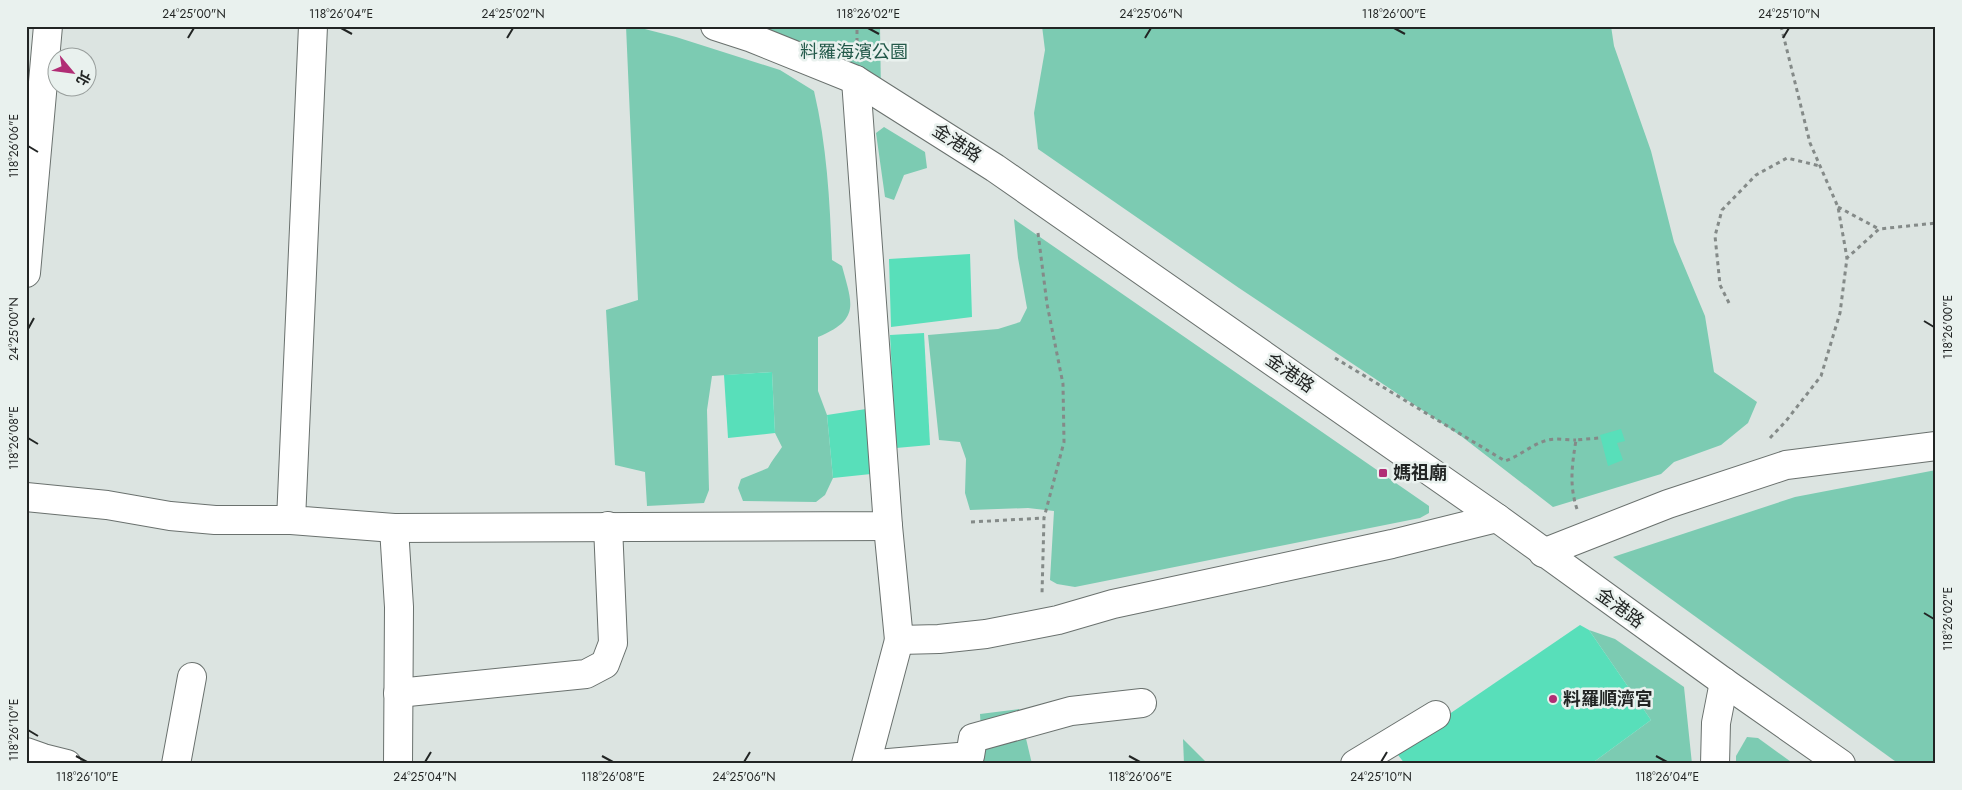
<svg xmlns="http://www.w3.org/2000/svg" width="1962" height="790" font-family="Jost,'Noto Sans TC',sans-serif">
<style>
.green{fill:#7ccbb2}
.building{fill:#58dfba}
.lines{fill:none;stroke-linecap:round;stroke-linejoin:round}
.minor-casing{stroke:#6a716e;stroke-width:30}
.tertiary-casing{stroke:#6a716e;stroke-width:30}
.secondary-casing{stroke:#6a716e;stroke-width:30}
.path{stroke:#848a88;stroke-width:3;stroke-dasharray:4 4;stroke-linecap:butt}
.minor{stroke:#fff;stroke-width:28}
.tertiary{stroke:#fff;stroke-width:28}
.secondary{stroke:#fff;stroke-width:28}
.ticks{fill:none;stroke:#222524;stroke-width:2}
.poi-dot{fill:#b12d75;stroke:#e9f1ee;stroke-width:2}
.labels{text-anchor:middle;stroke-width:5;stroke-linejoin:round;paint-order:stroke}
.park-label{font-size:18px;fill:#23594a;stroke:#e9f1ee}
.street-label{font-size:18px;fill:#222524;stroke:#e9f1ee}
.poi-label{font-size:18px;font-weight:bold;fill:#222524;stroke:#e9f1ee;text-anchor:start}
.neatline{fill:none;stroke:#222524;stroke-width:2}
.ticks-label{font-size:12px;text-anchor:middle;fill:#222524}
</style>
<rect width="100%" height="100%" fill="#dce4e1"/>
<g class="green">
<path d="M626,26h7l43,11 104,33 34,21c13,55 16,112 18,169l10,6c10,38 19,53 -24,71v54l9,24 6,63 -8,17 -9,7 -73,-1 -5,-13 3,-9 27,-11c4,-8 9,-13 14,-21l-7,-14 -3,-61 -60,4 -5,34 2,80 -5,13 -57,3 -2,-34 -30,-7 -9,-155 32,-10z"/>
<polygon points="715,26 880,26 881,95"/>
<polygon points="1042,26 1611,26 1614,46 1651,151 1674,242 1705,316 1714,372 1757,402 1748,423 1721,445 1674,462 1661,474 1553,507 1461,436 1239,288 1038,149 1034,113 1045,50"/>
<polygon points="884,127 925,152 927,168 904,175 894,200 885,197 876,133"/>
<polygon points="1014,219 1429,506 1429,513 1420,518 1075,587 1057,584 1050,580 1054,511 1028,508 970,510 965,493 966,459 960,442 939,440 928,335 998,329 1020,322 1027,308 1018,258"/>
<polygon points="1936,470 1936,764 1899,764 1613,557 1795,497"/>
<polygon points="1589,630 1615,639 1684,687 1692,764 1591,764 1651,720"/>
<polygon points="1019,709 1032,764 983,764 980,714"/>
<polygon points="1747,737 1758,738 1794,764 1736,764 1736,756"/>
<polygon points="1183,739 1208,764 1184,764"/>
</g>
<g class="building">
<polygon points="970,254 972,317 891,327 889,259"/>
<polygon points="924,333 930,445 896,448 890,335"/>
<polygon points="772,372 775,433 728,438 724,375"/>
<polygon points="866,409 871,474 833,478 827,415"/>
<polygon points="1621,429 1625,441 1617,443 1623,460 1608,466 1600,435"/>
<polygon points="1580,625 1589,630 1651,720 1591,764 1405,764 1395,751"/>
</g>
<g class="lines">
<g class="minor-casing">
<g id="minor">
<polyline points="313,26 291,520 394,528 888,526 856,80"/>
<polyline points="26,273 48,26"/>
<polyline points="26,497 107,505 170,516 215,520 291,520"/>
<polyline points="888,526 899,640 939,639 986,634 1058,620 1113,604 1392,544 1497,518"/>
<polyline points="394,528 399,607 398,764"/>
<polyline points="398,693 586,674 605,664 613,643 608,526"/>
<polyline points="26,752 43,758 67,764"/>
<polyline points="176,764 192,677"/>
<polyline points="866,764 899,640"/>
<polyline points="877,764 970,756 973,738 1071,711 1142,703"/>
<polyline points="1355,764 1436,715"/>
<polyline points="1715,764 1716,723 1724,682"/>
</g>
</g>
<g class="tertiary-casing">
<polyline id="tertiary" points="1543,553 1668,504 1786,465 1936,446"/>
</g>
<g class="secondary-casing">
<polyline id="secondary" points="715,26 752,38 856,80 995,168 1497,518 1724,682 1841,764"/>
</g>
<g class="path">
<polyline points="1781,26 1810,143 1838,207 1847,258"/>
<polyline points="857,50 857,26"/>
<polyline points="1838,207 1879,229"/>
<polyline points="1038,233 1047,304 1063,384 1064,442 1044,518 1042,594"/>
<polyline points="1729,303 1720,285 1715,236 1722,210 1756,175 1787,158 1820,166"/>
<path d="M1335,358l170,103c15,-5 27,-17 43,-21 8,-2 19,0 28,0"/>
<polyline points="1770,438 1786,421 1821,376 1840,313 1847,258 1879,229 1936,223"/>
<path d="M1577,509c-8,-24 -5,-44 -1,-69l23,-2"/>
<polyline points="971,522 1044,518"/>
</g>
<use href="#minor" class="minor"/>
<use href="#tertiary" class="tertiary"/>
<use href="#secondary" class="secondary"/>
</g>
<path class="ticks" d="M341,28l11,6M868,28l11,6M1394,28l11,6M188,38l6,-10M507,38l6,-10M1145,38l6,-10M1783,38l6,-10M28,146l10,6M1924,321l10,6M28,329l6,-11M28,438l10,6M1924,613l10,6M28,730l10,6M76,756l11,6M602,756l11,6M1129,756l11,6M1656,756l11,6M425,762l6,-10M744,762l6,-10M1381,762l6,-10"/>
<g class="poi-dot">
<rect x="1378" y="468" width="10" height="10" rx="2.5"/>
<circle cx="1553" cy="699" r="5"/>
</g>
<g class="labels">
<g class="park-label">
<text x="854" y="58">料羅海濱公園</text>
</g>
<g class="street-label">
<text transform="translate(957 143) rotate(33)" y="6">金港路</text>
<text transform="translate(1290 373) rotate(35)" y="6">金港路</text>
<text transform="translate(1620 608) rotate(36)" y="6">金港路</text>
</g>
<g class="poi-label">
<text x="1393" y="479">媽祖廟</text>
<text x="1563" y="705">料羅順濟宮</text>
</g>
</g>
<rect width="1962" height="790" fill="none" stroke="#e9f1ee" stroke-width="55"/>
<g transform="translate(72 72) rotate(119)"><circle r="24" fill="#e9f1ee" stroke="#999f9d"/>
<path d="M0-4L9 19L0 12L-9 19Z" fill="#b12d75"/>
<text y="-8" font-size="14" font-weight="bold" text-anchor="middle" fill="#222524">北</text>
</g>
<rect x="28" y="28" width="1906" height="734" class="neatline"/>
<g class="ticks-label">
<text x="194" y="18">24°25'00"N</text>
<text x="341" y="18">118°26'04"E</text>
<text x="513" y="18">24°25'02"N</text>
<text x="868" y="18">118°26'02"E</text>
<text x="1151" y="18">24°25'06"N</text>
<text x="1394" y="18">118°26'00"E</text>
<text x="1789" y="18">24°25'10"N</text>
<text transform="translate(14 146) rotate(-90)" y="4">118°26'06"E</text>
<text transform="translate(1948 327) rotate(-90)" y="4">118°26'00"E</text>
<text transform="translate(14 329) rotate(-90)" y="4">24°25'00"N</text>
<text transform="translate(14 438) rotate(-90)" y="4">118°26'08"E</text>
<text transform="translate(1948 619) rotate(-90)" y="4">118°26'02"E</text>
<text transform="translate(14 730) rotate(-90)" y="4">118°26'10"E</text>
<text x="87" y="781">118°26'10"E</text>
<text x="425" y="781">24°25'04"N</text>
<text x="613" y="781">118°26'08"E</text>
<text x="744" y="781">24°25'06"N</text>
<text x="1140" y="781">118°26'06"E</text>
<text x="1381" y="781">24°25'10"N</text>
<text x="1667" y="781">118°26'04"E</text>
</g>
</svg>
